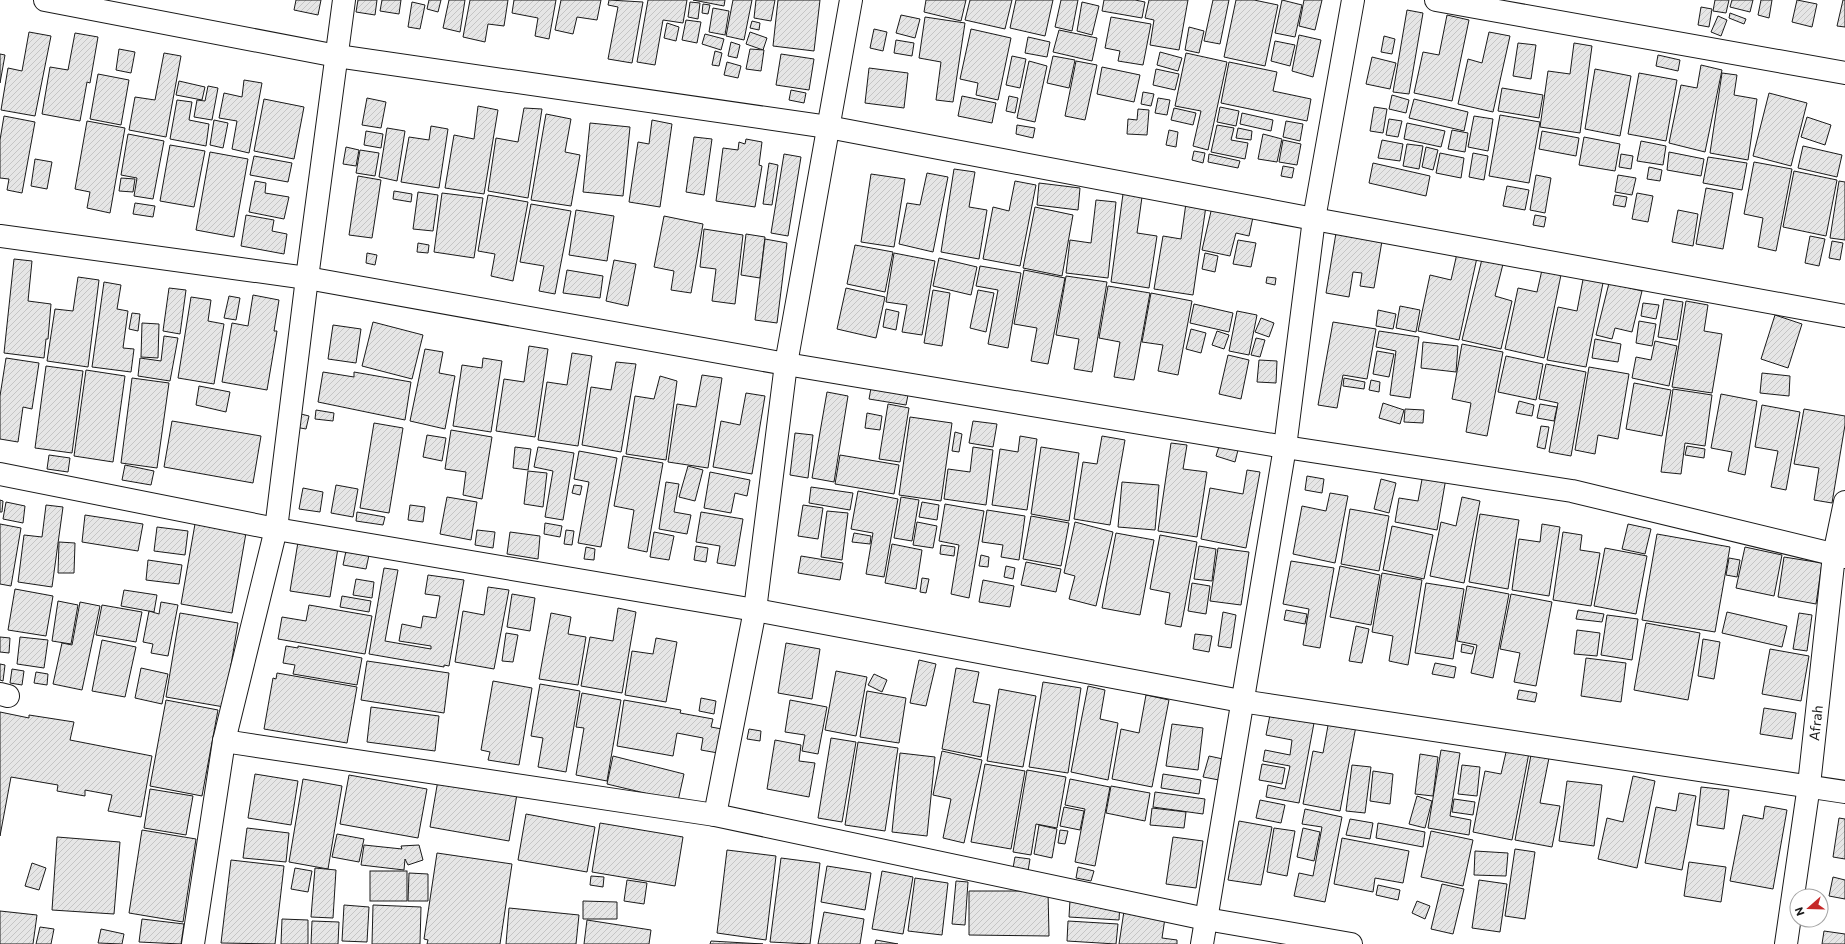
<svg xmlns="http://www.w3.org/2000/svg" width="1845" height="944" font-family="Commissioner,sans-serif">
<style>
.building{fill:url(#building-hatch);stroke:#1a1a1a}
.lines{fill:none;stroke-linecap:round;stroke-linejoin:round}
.minor-casing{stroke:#1a1a1a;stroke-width:24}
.minor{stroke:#fff;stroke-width:22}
.labels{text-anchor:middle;stroke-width:3;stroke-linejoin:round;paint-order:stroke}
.street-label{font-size:14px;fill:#1a1a1a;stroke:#fff}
</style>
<defs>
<pattern id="building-hatch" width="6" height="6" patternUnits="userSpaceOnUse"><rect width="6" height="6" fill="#e6e6e6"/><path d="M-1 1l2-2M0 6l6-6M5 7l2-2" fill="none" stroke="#c5c5c5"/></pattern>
</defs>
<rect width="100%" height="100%" fill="#fff"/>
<g class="building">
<polygon points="296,0 321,0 318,15 294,10"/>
<polygon points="358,0 377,0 375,15 356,12"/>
<polygon points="382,0 401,0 399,14 380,11"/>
<polygon points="429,0 441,0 438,12 427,9"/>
<polygon points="449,0 465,0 460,32 443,28"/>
<polygon points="470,0 508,0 504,26 488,24 485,42 463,37"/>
<polygon points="514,0 556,0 549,39 535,36 538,18 512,13"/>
<polygon points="561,0 601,0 597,20 577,17 573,34 555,30"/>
<polygon points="609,0 643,2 632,63 608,59 618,7 608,5"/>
<polygon points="648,0 687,0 683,23 663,20 655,65 637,62"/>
<polygon points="693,0 725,0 724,6"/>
<polygon points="733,0 752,0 744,40 726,36"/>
<polygon points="756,0 775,0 771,21 754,18"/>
<polygon points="778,0 820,0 814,51 773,46"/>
<polygon points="926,0 966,0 961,21 924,12"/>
<polygon points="970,0 1012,0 1005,29 965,20"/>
<polygon points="1016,0 1053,0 1045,36 1010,28"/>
<polygon points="1061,0 1078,0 1072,31 1055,27"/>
<polygon points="1104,0 1135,0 1145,2 1142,18 1102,11"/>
<polygon points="1149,0 1188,0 1179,50 1150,45 1154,20 1145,18"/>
<polygon points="1213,0 1229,0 1220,44 1204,41"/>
<polygon points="1236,0 1254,0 1278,5 1265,66 1224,57"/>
<polygon points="1282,0 1302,5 1295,37 1275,33"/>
<polygon points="1304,0 1322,0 1315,30 1299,26"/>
<polygon points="1715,0 1729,0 1726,13 1713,11"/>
<polygon points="1732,0 1753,0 1750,12 1730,7"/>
<polygon points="1761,0 1772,0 1769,18 1758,15"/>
<polygon points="1797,0 1817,4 1812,27 1792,22"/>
<polygon points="1843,0 1845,0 1845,27 1837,26"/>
<polygon points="412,2 425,5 420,29 408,27"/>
<polygon points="690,2 700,3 698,19 688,17"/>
<polygon points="1082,2 1099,6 1092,35 1077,31"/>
<polygon points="703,4 710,5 708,14 702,13"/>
<polygon points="1701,7 1712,9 1709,27 1698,25"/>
<polygon points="713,8 729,11 725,35 709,32"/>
<polygon points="1407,10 1423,13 1409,94 1393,92"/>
<polygon points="1730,13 1746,19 1744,24 1729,18"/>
<polygon points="901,15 920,19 915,38 896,33"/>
<polygon points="1447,15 1469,20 1452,101 1414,93 1423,52 1439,55"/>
<polygon points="1718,16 1727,20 1721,36 1711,32"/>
<polygon points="925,17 965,23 953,102 936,100 941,62 919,58"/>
<polygon points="1111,17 1151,24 1143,65 1118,61 1120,51 1105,48"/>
<polygon points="686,20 701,22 697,43 682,40"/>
<polygon points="752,21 760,23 759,30 750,28"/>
<polygon points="667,23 679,27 676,41 664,38"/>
<polygon points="1189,27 1204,31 1199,53 1185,50"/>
<polygon points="874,29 887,32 883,51 870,48"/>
<polygon points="971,29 1011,38 998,100 976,95 978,83 960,79"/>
<polygon points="1059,30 1097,38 1092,61 1053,52"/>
<polygon points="29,32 51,36 35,116 1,110 8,68 22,71"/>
<polygon points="750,32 767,38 763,50 746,44"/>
<polygon points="1489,32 1510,36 1493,112 1458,104 1468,59 1482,63"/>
<polygon points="75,33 98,37 90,83 87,82 80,121 42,114 50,67 68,70"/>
<polygon points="705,34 724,39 721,50 702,44"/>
<polygon points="1299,35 1321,40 1313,77 1292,71"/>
<polygon points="1384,36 1395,39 1392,54 1381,52"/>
<polygon points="1028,37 1050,42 1047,57 1025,53"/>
<polygon points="896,40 914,43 912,56 894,53"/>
<polygon points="1275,41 1295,45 1290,66 1271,61"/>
<polygon points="731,42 740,45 737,58 728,56"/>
<polygon points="1518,43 1536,45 1531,79 1513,76"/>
<polygon points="1574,43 1592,46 1580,133 1540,127 1548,71 1570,74"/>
<polygon points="119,49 135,52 131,73 116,70"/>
<polygon points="750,49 764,50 761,71 746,69"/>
<polygon points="715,51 722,53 719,66 712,65"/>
<polygon points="1160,52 1182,58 1178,71 1157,65"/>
<polygon points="164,53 181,56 166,137 129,130 135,97 155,100"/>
<polygon points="1186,53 1227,62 1208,150 1193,146 1201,111 1175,106"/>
<polygon points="0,54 5,55 0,83"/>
<polygon points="781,54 814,59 809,90 776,85"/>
<polygon points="1658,55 1680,60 1678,71 1656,66"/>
<polygon points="1012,56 1026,59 1020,88 1006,85"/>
<polygon points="1053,56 1075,60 1069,88 1047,83"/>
<polygon points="1372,57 1396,63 1390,89 1366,84"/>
<polygon points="1029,61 1047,66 1035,122 1017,118"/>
<polygon points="1076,61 1097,65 1085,120 1065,116"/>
<polygon points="727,62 741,66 738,78 724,75"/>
<polygon points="1229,62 1277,72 1273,91 1311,99 1307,121 1221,103"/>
<polygon points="1701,65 1722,70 1705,152 1669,143 1681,85 1697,88"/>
<polygon points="1102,67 1140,75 1134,102 1097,94"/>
<polygon points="869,68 908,73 904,108 865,103"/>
<polygon points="1156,69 1179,74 1175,90 1153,85"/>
<polygon points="1595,69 1631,76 1620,136 1585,129"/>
<polygon points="1639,73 1677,80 1666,141 1628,134"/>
<polygon points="1722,73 1737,75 1734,95 1757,99 1748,160 1710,153"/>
<polygon points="98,74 129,80 121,125 90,119"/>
<polygon points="244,80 262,83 249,153 232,149 237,121 219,118 224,93 242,97"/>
<polygon points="179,81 205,87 202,100 176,95"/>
<polygon points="208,86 218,88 212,120 194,117 197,100 205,101"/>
<polygon points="1502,88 1543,95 1539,118 1498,111"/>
<polygon points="791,90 806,93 804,103 789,100"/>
<polygon points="1143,92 1154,94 1151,106 1141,104"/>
<polygon points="1769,93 1807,103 1791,166 1753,156"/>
<polygon points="1392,95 1409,100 1406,113 1389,109"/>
<polygon points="962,96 996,103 992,123 958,116"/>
<polygon points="1009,96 1018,98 1015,113 1006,111"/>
<polygon points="367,98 386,102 381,128 362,125"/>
<polygon points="1158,98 1170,100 1167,115 1155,113"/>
<polygon points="264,99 304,107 294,159 254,151"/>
<polygon points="1414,99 1468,112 1464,131 1409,118"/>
<polygon points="177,100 192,102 189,120 209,124 206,146 170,139"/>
<polygon points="478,106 498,110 484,194 445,188 454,135 474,139"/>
<polygon points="1220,107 1239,111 1236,126 1217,122"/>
<polygon points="1374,107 1387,109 1383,133 1370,131"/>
<polygon points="524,108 542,109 528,198 488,191 496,138 518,142"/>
<polygon points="1174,108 1196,113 1193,125 1171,120"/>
<polygon points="1138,109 1149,110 1147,135 1127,134 1128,119 1137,120"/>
<polygon points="1242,113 1273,120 1271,131 1240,124"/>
<polygon points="546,114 571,119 565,152 580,155 571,206 531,200"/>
<polygon points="1500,115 1540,122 1529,183 1489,176"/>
<polygon points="4,116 35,122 22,193 7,190 9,179 0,178 0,140"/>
<polygon points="1474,116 1493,119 1488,151 1468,147"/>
<polygon points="1807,117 1831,125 1825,145 1801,137"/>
<polygon points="1389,119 1402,121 1398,137 1386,135"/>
<polygon points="214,120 228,123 223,148 210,145"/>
<polygon points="652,120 672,124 660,207 629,202 638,142 649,144"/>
<polygon points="87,121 125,128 110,213 87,208 90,192 75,189"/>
<polygon points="1286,121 1303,124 1300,141 1283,137"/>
<polygon points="590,123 630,127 623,196 583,192"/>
<polygon points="1407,123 1445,131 1441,147 1404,139"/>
<polygon points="1017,125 1035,128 1033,138 1016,134"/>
<polygon points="1217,125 1234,128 1231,140 1248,143 1245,159 1211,152"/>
<polygon points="431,126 448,129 439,188 401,182 409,137 429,140"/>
<polygon points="387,128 405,131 397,181 379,177"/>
<polygon points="1238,128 1252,131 1251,140 1236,138"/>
<polygon points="1169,130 1178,132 1176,147 1166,145"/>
<polygon points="1452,130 1468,133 1465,152 1448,149"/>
<polygon points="366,131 383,134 381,148 364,145"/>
<polygon points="1542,131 1579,138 1576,156 1539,149"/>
<polygon points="128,134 164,141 153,199 134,196 137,178 121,175"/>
<polygon points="1263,134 1282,139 1277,162 1258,159"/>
<polygon points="694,137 712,139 704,195 686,192"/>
<polygon points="1584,137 1620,144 1615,171 1579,165"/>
<polygon points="746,139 762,142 759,165 762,166 755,207 716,201 723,148 738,150 739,142 745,144"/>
<polygon points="1283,140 1301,144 1297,165 1279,162"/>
<polygon points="1382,140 1403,144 1400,161 1378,158"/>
<polygon points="1641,141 1666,146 1663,165 1637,161"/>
<polygon points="1407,144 1423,146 1419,169 1403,166"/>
<polygon points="170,145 205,151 194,207 160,201"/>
<polygon points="1803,146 1842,155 1837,177 1798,168"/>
<polygon points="346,147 359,150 356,166 343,164"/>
<polygon points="1426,147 1438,150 1433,170 1422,167"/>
<polygon points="360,150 379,153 375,176 356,173"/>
<polygon points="1194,151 1205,153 1203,163 1192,160"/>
<polygon points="210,152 248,159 234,237 196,230"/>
<polygon points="1669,152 1704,159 1701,176 1667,170"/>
<polygon points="1440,153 1464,158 1461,178 1436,173"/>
<polygon points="1473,153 1488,156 1484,180 1469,177"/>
<polygon points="784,154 801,157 788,236 771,233"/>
<polygon points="1209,154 1240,161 1238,168 1208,162"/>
<polygon points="1621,154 1633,156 1631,169 1619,167"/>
<polygon points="254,156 292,163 288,182 250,175"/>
<polygon points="1708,157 1747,163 1742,190 1703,183"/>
<polygon points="35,159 52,162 47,189 31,186"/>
<polygon points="1754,162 1792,169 1776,251 1758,247 1763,218 1744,214"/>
<polygon points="769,163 778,165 772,205 763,204"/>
<polygon points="1373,163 1430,176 1426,196 1369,183"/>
<polygon points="1283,166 1294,168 1292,178 1281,176"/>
<polygon points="1649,167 1662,170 1660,181 1647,179"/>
<polygon points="954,169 975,172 969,207 987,210 979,259 941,252"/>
<polygon points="1794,171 1837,180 1826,236 1783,227"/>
<polygon points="927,173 948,177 933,252 899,244 907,203 920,205"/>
<polygon points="871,174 905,179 894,247 861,242"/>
<polygon points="1536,175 1551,178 1545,213 1530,210"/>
<polygon points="1618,175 1636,178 1632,195 1615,192"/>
<polygon points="358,176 381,180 372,238 349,235"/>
<polygon points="121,178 135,179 133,192 119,191"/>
<polygon points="255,181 266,183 265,193 289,197 284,219 249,212"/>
<polygon points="1015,181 1036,185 1020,266 983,259 993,207 1009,211"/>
<polygon points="1839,181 1845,182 1845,240 1830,238"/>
<polygon points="1039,183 1080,188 1078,210 1037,205"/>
<polygon points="1507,186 1529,190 1525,210 1503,206"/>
<polygon points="1706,188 1733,193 1723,249 1696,244"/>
<polygon points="394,191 412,194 411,202 393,199"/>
<polygon points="418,192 438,195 433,231 413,229"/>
<polygon points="442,193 483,198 474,258 434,252"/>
<polygon points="1637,193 1653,196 1648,222 1632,219"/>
<polygon points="1123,194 1142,197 1137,233 1157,236 1149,288 1111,282"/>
<polygon points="488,195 528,202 513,281 491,276 495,254 478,251"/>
<polygon points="1615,195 1627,197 1625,207 1613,205"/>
<polygon points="1096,200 1116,202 1108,278 1066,273 1070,240 1091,243"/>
<polygon points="135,203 155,206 153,217 133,214"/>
<polygon points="1186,203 1206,206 1193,295 1154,289 1163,236 1181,239"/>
<polygon points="531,204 571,211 555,294 539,291 544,266 520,262"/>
<polygon points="1035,207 1073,215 1062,276 1023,268"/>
<polygon points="1212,207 1253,217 1249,236 1236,233 1230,256 1202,250"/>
<polygon points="576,210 614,216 607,261 569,255"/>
<polygon points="1678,210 1698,214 1693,246 1672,242"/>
<polygon points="246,215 274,220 272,231 287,234 284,254 241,246"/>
<polygon points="1535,215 1546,217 1544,227 1533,225"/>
<polygon points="664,216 703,224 691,293 671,290 674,271 654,267"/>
<polygon points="704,229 743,235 735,304 712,301 716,269 700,267"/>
<polygon points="1336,233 1382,241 1374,288 1360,286 1362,273 1353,272 1349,297 1326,293"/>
<polygon points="746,234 765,237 760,278 741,275"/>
<polygon points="1810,236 1825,239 1819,266 1805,263"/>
<polygon points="765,239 787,243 777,323 755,320"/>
<polygon points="1238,240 1256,243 1251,267 1233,264"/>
<polygon points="1832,241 1843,243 1840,260 1829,258"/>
<polygon points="418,243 429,245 428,253 417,252"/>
<polygon points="855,245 893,252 885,292 847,284"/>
<polygon points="1458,249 1478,253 1459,340 1418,331 1430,275 1451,280"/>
<polygon points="1484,251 1505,256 1495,296 1512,301 1501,349 1462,340"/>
<polygon points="367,253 377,255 375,265 366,263"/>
<polygon points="894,253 935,261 922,335 902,332 907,305 886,302"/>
<polygon points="1205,253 1218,256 1215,272 1202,269"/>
<polygon points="939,258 977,267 971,295 933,286"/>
<polygon points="14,259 32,261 28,301 51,304 48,339 46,339 44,358 4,353"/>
<polygon points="614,260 636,264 628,306 606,301"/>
<polygon points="1544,261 1563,265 1544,358 1505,349 1518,288 1537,292"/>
<polygon points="980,266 1021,273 1008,348 988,344 998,290 976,286"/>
<polygon points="1585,269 1605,273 1586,367 1547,360 1558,307 1577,311"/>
<polygon points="567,270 603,276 600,298 563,293"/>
<polygon points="1024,270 1065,278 1048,364 1031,361 1037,328 1014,324"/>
<polygon points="1066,276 1107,282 1092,372 1074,369 1079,339 1056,335"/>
<polygon points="78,277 99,280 88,367 47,361 55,309 73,311"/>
<polygon points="1267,277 1276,278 1275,285 1266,283"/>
<polygon points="104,282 121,285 117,309 128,311 123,348 134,349 131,372 92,367"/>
<polygon points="1609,283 1642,291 1632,332 1615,328 1612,339 1596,335"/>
<polygon points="1108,286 1150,293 1134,380 1114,377 1120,342 1099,338"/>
<polygon points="169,288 186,290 180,334 163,331"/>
<polygon points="846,288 885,297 876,338 837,329"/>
<polygon points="933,290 950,293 942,346 924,343"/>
<polygon points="978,290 994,293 986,332 970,328"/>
<polygon points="1151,293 1192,301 1178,375 1158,371 1163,345 1142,342"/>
<polygon points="253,295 279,300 274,331 277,331 267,390 222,382 232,323 248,326"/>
<polygon points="229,296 240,298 236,320 224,318"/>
<polygon points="191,297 211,300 208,321 224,324 214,384 178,378"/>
<polygon points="1664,299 1683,302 1677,340 1658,337"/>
<polygon points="1686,301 1708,305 1704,331 1722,334 1712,393 1672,387"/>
<polygon points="1643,303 1659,305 1656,319 1641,316"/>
<polygon points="1194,304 1233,313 1229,332 1190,323"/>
<polygon points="1400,306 1420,310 1416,332 1396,328"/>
<polygon points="886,309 899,312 896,330 883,327"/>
<polygon points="1378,310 1396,314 1393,329 1376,326"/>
<polygon points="1237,311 1257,315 1249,355 1229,351"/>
<polygon points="132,313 140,314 138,331 129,329"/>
<polygon points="1775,315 1802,324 1788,368 1761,359"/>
<polygon points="1261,318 1274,323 1269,337 1255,332"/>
<polygon points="1639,321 1656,324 1652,346 1636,343"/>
<polygon points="373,322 423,335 412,379 362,366"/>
<polygon points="1333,322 1376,329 1367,379 1343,375 1337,408 1318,405"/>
<polygon points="142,323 159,324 158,358 141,357"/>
<polygon points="333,325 361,329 356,363 328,359"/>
<polygon points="1191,329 1206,333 1201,353 1186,349"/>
<polygon points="1217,331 1229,335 1224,349 1212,345"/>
<polygon points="1379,331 1419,337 1410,398 1390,395 1396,351 1376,347"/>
<polygon points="164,336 178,338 170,381 138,376 140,358 161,361"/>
<polygon points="1256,338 1265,340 1260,357 1251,355"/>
<polygon points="1595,339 1621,344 1618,362 1592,358"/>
<polygon points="1655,341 1677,346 1669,386 1632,378 1636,357 1651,360"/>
<polygon points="1423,342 1458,346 1456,372 1421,368"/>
<polygon points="1462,344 1503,352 1487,436 1466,432 1471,403 1452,399"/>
<polygon points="529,346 548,349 535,437 496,431 504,379 524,382"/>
<polygon points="425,349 443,352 439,373 455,376 445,429 410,421"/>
<polygon points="1377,351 1394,354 1389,377 1373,374"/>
<polygon points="572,353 592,356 578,446 538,440 547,382 567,385"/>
<polygon points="1228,355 1249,360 1241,399 1219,394"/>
<polygon points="1506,356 1543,364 1536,400 1498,392"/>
<polygon points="6,358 39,363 32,409 23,407 18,442 0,439 0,396"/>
<polygon points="483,358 502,361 491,432 453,426 462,365 482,368"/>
<polygon points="1259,360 1277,361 1276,383 1257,382"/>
<polygon points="616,362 636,364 621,452 582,445 591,387 611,390"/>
<polygon points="1546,364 1586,372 1571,456 1549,452 1558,403 1539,399"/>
<polygon points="46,366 83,371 72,453 35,448"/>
<polygon points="1589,367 1629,374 1618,439 1598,435 1595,454 1575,450"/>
<polygon points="86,370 125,376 113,462 74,456"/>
<polygon points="323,372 354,377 354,372 411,382 405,420 318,402"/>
<polygon points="1762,373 1790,376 1789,396 1760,393"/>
<polygon points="702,375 722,378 708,468 668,462 677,404 696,407"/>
<polygon points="660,376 677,381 666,460 626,454 635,396 654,399"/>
<polygon points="132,378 169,383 157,468 121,463"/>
<polygon points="1344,378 1365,382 1364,389 1343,386"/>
<polygon points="1371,380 1380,382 1379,392 1369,390"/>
<polygon points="1634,383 1671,390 1662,436 1626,429"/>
<polygon points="199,386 230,392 226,412 196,405"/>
<polygon points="871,388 908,395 906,405 869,399"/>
<polygon points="1673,389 1712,395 1705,446 1685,443 1681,474 1661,472"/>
<polygon points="827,392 848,396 834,482 812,478"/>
<polygon points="746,393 765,396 752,474 713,467 721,421 740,425"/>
<polygon points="1721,394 1757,401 1745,475 1728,471 1732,452 1711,448"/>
<polygon points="1519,401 1534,405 1532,416 1516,413"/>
<polygon points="1383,403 1404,410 1400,424 1379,418"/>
<polygon points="888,404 909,408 900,462 879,459"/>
<polygon points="1540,404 1557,407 1554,421 1537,418"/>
<polygon points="1762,405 1800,412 1786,490 1771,487 1778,451 1755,447"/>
<polygon points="1405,409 1424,410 1423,423 1404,422"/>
<polygon points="1804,409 1845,416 1845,425 1832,503 1814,500 1819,468 1794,464"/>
<polygon points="316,410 334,413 333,421 315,419"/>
<polygon points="297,413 309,416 306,429 295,427"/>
<polygon points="867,413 882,416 880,430 865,428"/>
<polygon points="910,417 952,423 941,501 899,495"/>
<polygon points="172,421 261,436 253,483 164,467"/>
<polygon points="973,421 997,424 993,447 969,443"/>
<polygon points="374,423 403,428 389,513 360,508"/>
<polygon points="1541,426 1549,427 1545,449 1537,447"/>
<polygon points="451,430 492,437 482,499 463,495 466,472 445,469"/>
<polygon points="955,432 962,434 959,452 952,451"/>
<polygon points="795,433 813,435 808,478 790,475"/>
<polygon points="427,435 446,438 442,461 423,457"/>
<polygon points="1020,436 1037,439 1027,510 992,505 1000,449 1018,452"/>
<polygon points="1102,436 1125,440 1110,525 1074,519 1083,462 1097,464"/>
<polygon points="1221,440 1239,446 1235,462 1216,456"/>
<polygon points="1171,443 1187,445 1183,469 1207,472 1197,537 1158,531"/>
<polygon points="1687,446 1705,449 1704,458 1685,455"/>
<polygon points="515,447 531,449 528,470 513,468"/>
<polygon points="538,447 574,453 563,520 545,517 553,471 534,467"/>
<polygon points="973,447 993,450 986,505 944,499 948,469 970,472"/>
<polygon points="1041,447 1079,453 1069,521 1031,514"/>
<polygon points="579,451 617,458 601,547 578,543 589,482 574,479"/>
<polygon points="49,455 70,458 68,472 47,469"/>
<polygon points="840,455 899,465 894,494 835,484"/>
<polygon points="623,456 663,463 647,552 628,548 634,510 614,506"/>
<polygon points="125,465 154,471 151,485 122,480"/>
<polygon points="688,466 703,470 695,501 679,497"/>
<polygon points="1247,470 1260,472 1246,548 1201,539 1210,488 1243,494"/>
<polygon points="528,471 547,473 543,507 524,504"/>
<polygon points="710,472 750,480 747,496 735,493 731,513 704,508"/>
<polygon points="1423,474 1446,478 1437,530 1395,522 1399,498 1418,501"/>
<polygon points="1307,476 1324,479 1322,493 1305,490"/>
<polygon points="1381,479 1396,483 1389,513 1374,509"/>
<polygon points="666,482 679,484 674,512 691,515 687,534 659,529"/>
<polygon points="1122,482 1159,485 1155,530 1118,527"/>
<polygon points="336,485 358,489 353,517 331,513"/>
<polygon points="574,485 582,486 580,495 572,493"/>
<polygon points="811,487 853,493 850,510 809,503"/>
<polygon points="303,488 323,492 320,512 299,509"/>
<polygon points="858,491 898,499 884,577 866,574 873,533 851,529"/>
<polygon points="1330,493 1348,496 1335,563 1293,554 1302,506 1326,511"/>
<polygon points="447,497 477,502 471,540 440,534"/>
<polygon points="901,497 919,500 912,541 894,538"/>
<polygon points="1462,497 1480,501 1464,583 1430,576 1441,522 1456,526"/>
<polygon points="0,500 3,501 2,512 0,512"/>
<polygon points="6,502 25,506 23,523 3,519"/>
<polygon points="922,502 939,505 937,520 919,517"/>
<polygon points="945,504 984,511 969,598 951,594 959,545 939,541"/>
<polygon points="46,505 63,507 52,587 18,582 24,535 42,537"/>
<polygon points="410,505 425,507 423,522 408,520"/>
<polygon points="803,505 823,508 818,539 798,536"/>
<polygon points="1350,509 1389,516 1379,571 1341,564"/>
<polygon points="987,510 1025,516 1019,560 1001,557 1003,545 982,542"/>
<polygon points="827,511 848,513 842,560 821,557"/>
<polygon points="357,512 385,517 383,525 356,521"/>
<polygon points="701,512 743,519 735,566 717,563 720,546 696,542"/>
<polygon points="1480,514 1519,520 1508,589 1469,582"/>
<polygon points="85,515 143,524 138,551 82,542"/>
<polygon points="1031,516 1069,523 1061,566 1023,559"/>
<polygon points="917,522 937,526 933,548 913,545"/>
<polygon points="1075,522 1113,532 1096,606 1069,599 1075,576 1064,573"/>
<polygon points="545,523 562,526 560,537 544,534"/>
<polygon points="0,524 21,528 11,586 0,584"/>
<polygon points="195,524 246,533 232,613 181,604"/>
<polygon points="1542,524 1560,527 1549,596 1512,590 1519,539 1540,542"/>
<polygon points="1628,524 1651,529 1645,554 1622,549"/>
<polygon points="1392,526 1433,535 1424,579 1383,570"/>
<polygon points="157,527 188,531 185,555 154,551"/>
<polygon points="477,530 495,532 493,548 475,545"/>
<polygon points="566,530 574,531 572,545 564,544"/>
<polygon points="510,532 540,536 538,559 507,554"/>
<polygon points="654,532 674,536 669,560 650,557"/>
<polygon points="1563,532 1582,535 1580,550 1600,553 1591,606 1553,600"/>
<polygon points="854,533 871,536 870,544 852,542"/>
<polygon points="1116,533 1154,540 1140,615 1102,608"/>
<polygon points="1657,534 1730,547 1715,632 1642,620"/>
<polygon points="1160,535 1197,542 1181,627 1165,624 1170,593 1150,589"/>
<polygon points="59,542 75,543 74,573 58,573"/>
<polygon points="298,542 338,548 330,597 290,591"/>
<polygon points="892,544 922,550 916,589 885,583"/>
<polygon points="941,545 955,547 954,556 940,554"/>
<polygon points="696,546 708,548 706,562 694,560"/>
<polygon points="1199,546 1216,549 1212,581 1194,579"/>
<polygon points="586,547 595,549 594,560 584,559"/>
<polygon points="1745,547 1782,555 1774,596 1736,588"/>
<polygon points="1218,548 1249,552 1241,605 1210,601"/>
<polygon points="1605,548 1647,556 1636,614 1594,606"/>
<polygon points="346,551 369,555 366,569 343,565"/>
<polygon points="981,555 989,557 988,567 979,566"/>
<polygon points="801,556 843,563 840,580 798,573"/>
<polygon points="1784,557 1822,563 1816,604 1778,597"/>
<polygon points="1729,558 1740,560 1737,577 1726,575"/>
<polygon points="148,560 182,565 179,584 146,580"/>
<polygon points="1291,561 1334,568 1320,648 1303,645 1309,609 1283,604"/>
<polygon points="1026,562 1061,569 1056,592 1021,585"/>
<polygon points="1006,566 1015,568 1013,579 1004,577"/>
<polygon points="1340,566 1380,575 1371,625 1330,617"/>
<polygon points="384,568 398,570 385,641 431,649 431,646 399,641 402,624 421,628 423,616 436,618 440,596 425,594 428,575 464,580 449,666 444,665 444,667 369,654"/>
<polygon points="1382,573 1422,580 1408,665 1389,661 1393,636 1372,632"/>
<polygon points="922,578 929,579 926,593 920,592"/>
<polygon points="356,579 374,582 372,598 353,595"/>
<polygon points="983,580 1014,586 1010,607 979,602"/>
<polygon points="1192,583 1210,586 1206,614 1188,611"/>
<polygon points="1426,583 1464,589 1453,659 1415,653"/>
<polygon points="1467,586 1509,594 1493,678 1471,673 1477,645 1457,641"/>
<polygon points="488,587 509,590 494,669 455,662 463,611 484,615"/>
<polygon points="15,589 53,596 46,636 8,630"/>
<polygon points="124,590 157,595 154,612 121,606"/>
<polygon points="512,594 535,598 530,631 507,627"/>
<polygon points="1511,594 1552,602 1536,686 1514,682 1520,653 1500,649"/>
<polygon points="342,596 371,601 369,612 340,607"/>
<polygon points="58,601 78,605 71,644 52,641"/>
<polygon points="80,602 100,606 82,690 53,684 62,643 72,645"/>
<polygon points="161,602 178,605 168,656 151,653 153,644 143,642 149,611 159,614"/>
<polygon points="102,605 142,612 136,642 96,635"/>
<polygon points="309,605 372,616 365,654 278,639 282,617 306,621"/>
<polygon points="618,608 636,612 622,693 581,686 590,637 613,641"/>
<polygon points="1286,610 1307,614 1305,624 1284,620"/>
<polygon points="1578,610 1604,614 1602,622 1576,619"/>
<polygon points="1223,612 1236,615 1231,648 1218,646"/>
<polygon points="1727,612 1787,626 1782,647 1722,633"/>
<polygon points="180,613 238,623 224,707 166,697"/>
<polygon points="551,613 571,617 568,634 586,637 578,685 539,679"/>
<polygon points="1799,613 1812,615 1807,651 1793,649"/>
<polygon points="1607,615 1638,619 1632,660 1601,655"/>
<polygon points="1646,623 1700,633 1688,700 1634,690"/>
<polygon points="1356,626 1369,629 1362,663 1349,661"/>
<polygon points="1577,630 1600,633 1597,656 1574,654"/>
<polygon points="506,633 518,635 513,662 502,661"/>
<polygon points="1195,634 1212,636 1209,652 1193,649"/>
<polygon points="0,637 10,638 9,653 0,652"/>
<polygon points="20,637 48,640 44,668 17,664"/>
<polygon points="656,638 677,642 666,702 625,695 632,651 653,654"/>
<polygon points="1703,639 1720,642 1714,679 1698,676"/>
<polygon points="102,640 136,647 125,697 92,691"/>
<polygon points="786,643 820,649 812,699 778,693"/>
<polygon points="1462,644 1474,647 1472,654 1461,652"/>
<polygon points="286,646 298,648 298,646 362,658 357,685 293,674 295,665 283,663"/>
<polygon points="1770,649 1809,656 1801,701 1762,694"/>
<polygon points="1586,658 1626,663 1621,702 1581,696"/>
<polygon points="919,660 936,664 926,706 910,703"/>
<polygon points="367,661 449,673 444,713 361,700"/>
<polygon points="1435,663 1456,667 1454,678 1432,674"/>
<polygon points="0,664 5,665 3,681 0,680"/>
<polygon points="141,668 168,674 162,704 135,698"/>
<polygon points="956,668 979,672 973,702 990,705 981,757 942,749"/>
<polygon points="12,669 24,671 22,685 10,683"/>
<polygon points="836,671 867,677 856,736 825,730"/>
<polygon points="36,672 48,674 47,685 34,683"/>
<polygon points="277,673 357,687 347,743 264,729 273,678 276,679"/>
<polygon points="874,674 887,680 882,692 868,685"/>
<polygon points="493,681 532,688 519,765 488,760 490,752 481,750"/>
<polygon points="1043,682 1081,688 1068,773 1029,767"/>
<polygon points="540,684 580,691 566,772 538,767 543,738 531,736"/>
<polygon points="1088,686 1105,690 1100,719 1118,723 1108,780 1071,772"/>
<polygon points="999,689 1036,696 1023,767 987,761"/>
<polygon points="1519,690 1537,693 1535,702 1517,699"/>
<polygon points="867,691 906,698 899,743 860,737"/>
<polygon points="582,693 621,700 607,781 576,775 584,728 576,727"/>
<polygon points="1146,695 1169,700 1152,787 1112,779 1121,729 1139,733"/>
<polygon points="701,698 716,701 714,714 699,711"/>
<polygon points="166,700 218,710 202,796 150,786"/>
<polygon points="624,700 681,710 680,713 713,719 711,727 722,729 718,753 701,750 703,738 677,733 673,756 617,746"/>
<polygon points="790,700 827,707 818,754 802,751 805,735 785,732"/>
<polygon points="371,707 439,716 435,751 367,742"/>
<polygon points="1764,708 1796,713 1792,739 1760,734"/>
<polygon points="0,712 29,718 29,715 74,722 70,740 152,756 141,817 108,811 112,795 85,790 85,796 57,791 58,785 11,777 0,836"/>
<polygon points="1270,715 1314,723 1299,803 1266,797 1268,785 1285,789 1290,766 1263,761 1265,750 1290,755 1292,740 1266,735"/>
<polygon points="1329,720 1356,726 1340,811 1303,804 1313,751 1323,753"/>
<polygon points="1172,724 1203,728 1198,770 1166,766"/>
<polygon points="749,729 761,731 760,741 747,739"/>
<polygon points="831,738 856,742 842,822 818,818"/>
<polygon points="775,740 801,745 799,761 815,763 809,797 767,789"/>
<polygon points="858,742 898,748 885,831 845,825"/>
<polygon points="1507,748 1529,753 1512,840 1473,832 1485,771 1501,774"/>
<polygon points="1441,750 1460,753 1450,816 1471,820 1469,835 1428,828"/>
<polygon points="942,751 982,760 964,843 943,838 951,799 933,795"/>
<polygon points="900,753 935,757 927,836 892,832"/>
<polygon points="1420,754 1438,757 1433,796 1415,794"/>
<polygon points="1531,755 1549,758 1540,803 1560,806 1552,847 1515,840"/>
<polygon points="613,756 684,774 678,801 607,784"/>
<polygon points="1209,756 1223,759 1219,780 1203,777"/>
<polygon points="985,764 1025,771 1011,849 971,842"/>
<polygon points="1262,764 1285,768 1282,784 1259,780"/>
<polygon points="1352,765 1371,767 1365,813 1346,811"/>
<polygon points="1462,765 1480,767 1477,796 1458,794"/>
<polygon points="1027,770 1066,777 1057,828 1036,824 1031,855 1013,852"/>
<polygon points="1373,771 1393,774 1390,804 1370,801"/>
<polygon points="255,774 298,781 291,825 248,818"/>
<polygon points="1163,774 1201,780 1199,794 1161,788"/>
<polygon points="349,775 427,789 418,838 340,824"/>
<polygon points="1633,776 1655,781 1637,868 1598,859 1607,818 1623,822"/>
<polygon points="303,779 342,786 328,869 289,862"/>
<polygon points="1070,779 1110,787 1095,866 1075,862 1085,809 1065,805"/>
<polygon points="438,780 517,794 509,841 430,827"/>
<polygon points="1567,781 1602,785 1594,846 1559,841"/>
<polygon points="1111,786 1150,793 1145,821 1106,813"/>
<polygon points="1701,787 1729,790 1724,829 1697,825"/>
<polygon points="150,789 193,796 186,835 144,828"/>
<polygon points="1155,792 1205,799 1203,814 1153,807"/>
<polygon points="1679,793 1696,796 1682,870 1645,863 1656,807 1676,811"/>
<polygon points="1417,796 1432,801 1425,828 1409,824"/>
<polygon points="1454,799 1475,802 1473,815 1452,812"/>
<polygon points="1260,800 1285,805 1281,823 1256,818"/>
<polygon points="1765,806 1787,810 1773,889 1730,881 1743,815 1763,819"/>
<polygon points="1064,807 1084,811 1080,830 1060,826"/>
<polygon points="1152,808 1186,812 1184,828 1150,825"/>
<polygon points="1305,809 1342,817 1325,902 1294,896 1299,873 1313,876 1322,827 1302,824"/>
<polygon points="526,814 595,827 587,872 518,860"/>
<polygon points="1839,818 1845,819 1845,859 1833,857"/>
<polygon points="1350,819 1373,823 1370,839 1346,835"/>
<polygon points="1239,821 1272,827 1261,885 1228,880"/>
<polygon points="600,823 683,837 675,886 592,872"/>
<polygon points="1378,823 1425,832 1423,847 1376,838"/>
<polygon points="1039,825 1057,829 1052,858 1034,854"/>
<polygon points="247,828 289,833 286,862 243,858"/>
<polygon points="1274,828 1295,831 1287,876 1267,872"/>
<polygon points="1303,828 1320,832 1314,861 1297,857"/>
<polygon points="142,830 196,839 183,922 129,913"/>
<polygon points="1060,830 1068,831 1065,844 1058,843"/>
<polygon points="1431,831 1473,840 1463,886 1421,877"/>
<polygon points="337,834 364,839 359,862 332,857"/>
<polygon points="57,837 120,842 114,914 52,910"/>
<polygon points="1173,837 1203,841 1196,888 1166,884"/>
<polygon points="1342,838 1409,851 1403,883 1375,878 1373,892 1334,884"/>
<polygon points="364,845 402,849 401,846 419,845 423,860 408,865 405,859 404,870 361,865"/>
<polygon points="1515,849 1535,852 1525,919 1505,916"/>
<polygon points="727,850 776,856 766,940 717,933"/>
<polygon points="1475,851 1508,853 1506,876 1474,875"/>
<polygon points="437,853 512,864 500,944 427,944 428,940 424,939"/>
<polygon points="1015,857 1030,859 1028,871 1013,868"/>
<polygon points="781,858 820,863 810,944 770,942"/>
<polygon points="231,860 284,866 275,944 221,943"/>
<polygon points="1689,862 1726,867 1721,902 1684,896"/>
<polygon points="32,863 46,868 39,890 25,886"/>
<polygon points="827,866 871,873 865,910 821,902"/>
<polygon points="1078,867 1094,871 1091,881 1076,878"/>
<polygon points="295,868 312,871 308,892 291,889"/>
<polygon points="315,868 336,870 333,918 311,917"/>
<rect x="370" y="871" width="37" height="30"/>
<polygon points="882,871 913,877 903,934 872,929"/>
<polygon points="409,873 428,874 428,901 408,901"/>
<polygon points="591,876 604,877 603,887 590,885"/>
<polygon points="1833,877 1845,880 1845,899 1829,896"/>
<polygon points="915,878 948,883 942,935 908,931"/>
<polygon points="627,880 647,883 644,904 624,901"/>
<polygon points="1479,880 1507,884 1500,932 1472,928"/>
<polygon points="956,881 968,882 965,925 952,924"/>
<polygon points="1442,884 1464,889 1453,934 1431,929"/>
<polygon points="1378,885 1400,890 1398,900 1376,895"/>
<polygon points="969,891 1048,891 1049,936 969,935"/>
<polygon points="1070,900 1120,903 1119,920 1069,917"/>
<polygon points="583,901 617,902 617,919 583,919"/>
<polygon points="1417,901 1430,906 1425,919 1412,913"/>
<polygon points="344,905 369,907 367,942 342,941"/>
<polygon points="373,905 421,907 420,944 372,944"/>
<polygon points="509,908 579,915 576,944 506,944"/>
<polygon points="0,911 37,915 33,944 0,944"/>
<polygon points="1124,911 1165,918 1162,938 1177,940 1177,944 1119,944"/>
<polygon points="824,912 864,919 860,944 818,944"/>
<polygon points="142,919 184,924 181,944 139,942"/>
<polygon points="282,919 308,920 308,944 281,944"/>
<polygon points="587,920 651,930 649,944 584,944"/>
<polygon points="312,921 339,922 338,944 311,944"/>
<polygon points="1068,921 1118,924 1116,944 1067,941"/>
<polygon points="40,927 54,929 51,944 36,944"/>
<polygon points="101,929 124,934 122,944 98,943"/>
<polygon points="1824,931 1845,934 1845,944 1822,944"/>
<polygon points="876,940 898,944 875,944"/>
<polygon points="711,941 763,944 710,944"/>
</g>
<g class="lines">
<g class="minor-casing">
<g id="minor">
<polyline points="45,0 337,56 828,127 1314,219 1845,316"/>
<polyline points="1436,0 1845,73"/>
<polyline points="0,236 307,278 786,364 1285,447 1572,491 1845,557"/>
<polyline points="0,474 276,529 755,610 1241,701 1845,792"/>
<polyline points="0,694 8,696"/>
<polyline points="224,741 715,815 1206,919 1351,944"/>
<polyline points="715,815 755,610 786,364 851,0"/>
<polyline points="193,944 224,741 276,529 307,278 344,0"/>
<polyline points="1202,944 1285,447 1314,219 1353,0"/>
<polyline points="1786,944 1809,785 1834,555 1845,502"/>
</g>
</g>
<use href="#minor" class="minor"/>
</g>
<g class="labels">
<g class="street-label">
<text transform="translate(1816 723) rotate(-84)" y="5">Afrah</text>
</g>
</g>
<g transform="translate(1809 908) rotate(250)"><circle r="19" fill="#ffffff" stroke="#a3a3a3"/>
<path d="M0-3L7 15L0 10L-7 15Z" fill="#c62828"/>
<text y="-6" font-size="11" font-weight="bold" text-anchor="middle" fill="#1a1a1a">N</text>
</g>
</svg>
